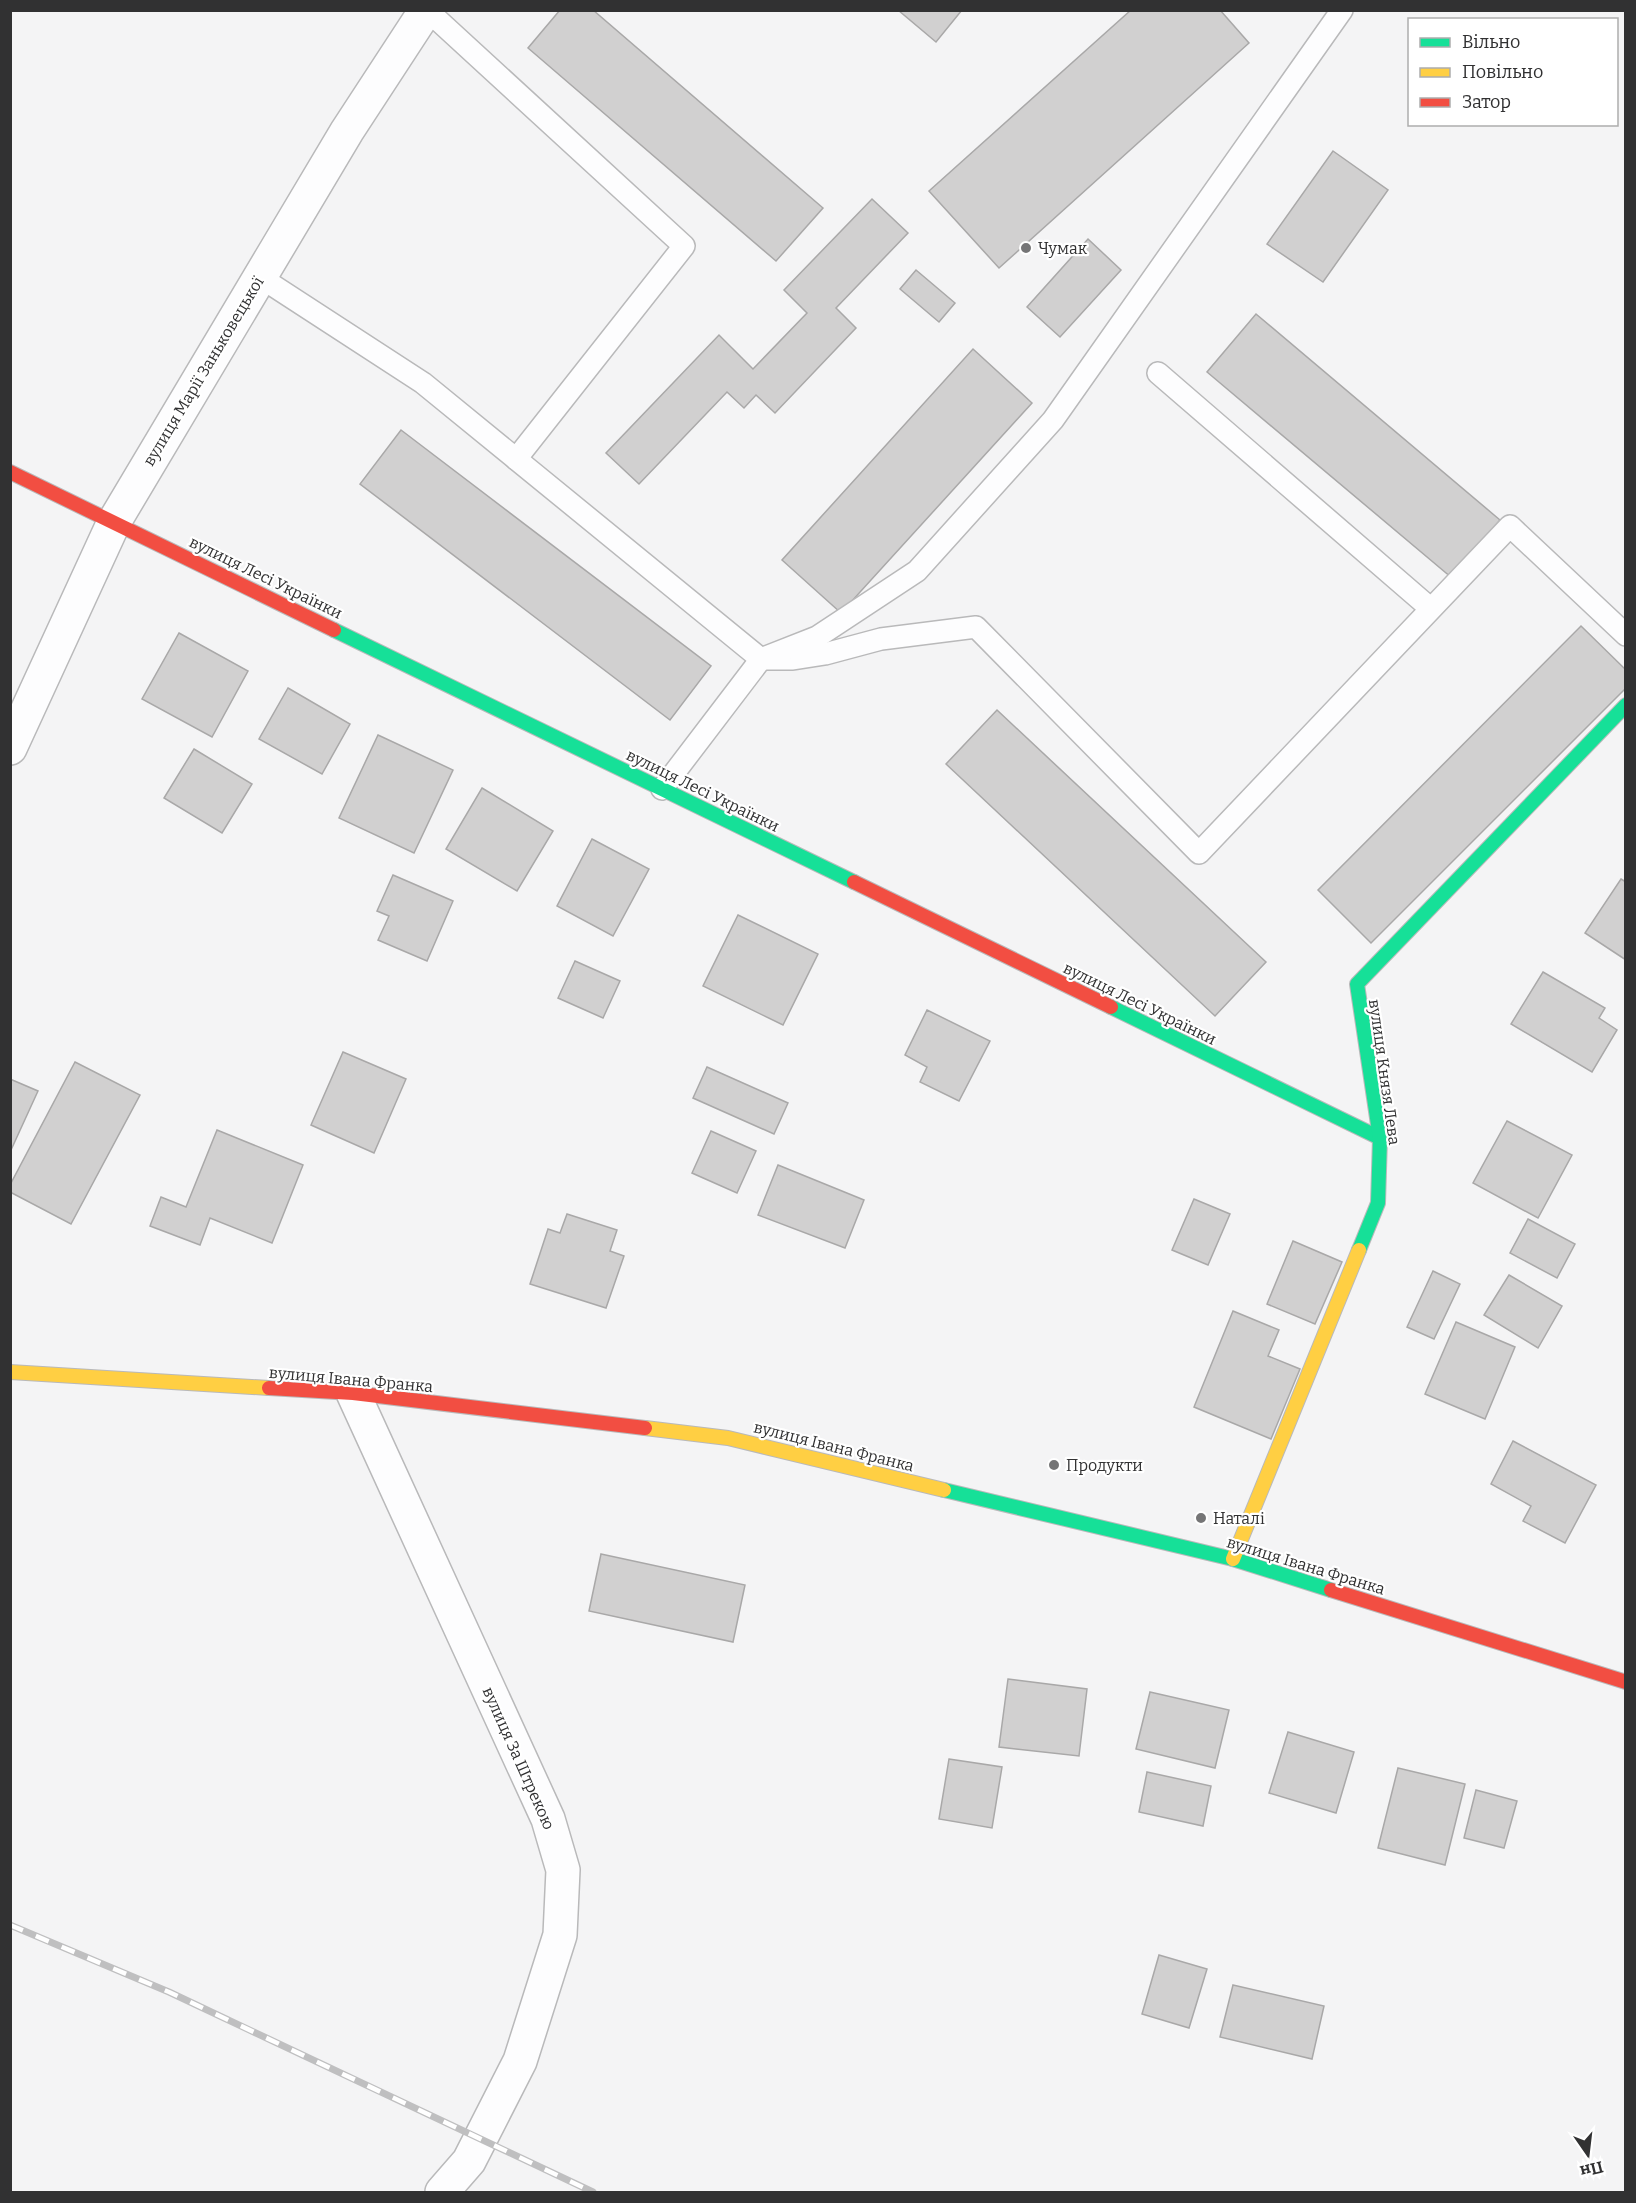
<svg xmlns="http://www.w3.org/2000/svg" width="1636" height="2203" font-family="Bitter,serif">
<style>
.building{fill:#d1d0d0;stroke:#a9a8a8;stroke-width:1.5}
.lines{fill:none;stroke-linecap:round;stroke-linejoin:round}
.lane-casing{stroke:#b9b9ba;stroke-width:24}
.street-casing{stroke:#b9b9ba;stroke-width:36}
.fast-casing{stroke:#b9b9ba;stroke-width:16}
.slow-casing{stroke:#b9b9ba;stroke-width:16}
.jam-casing{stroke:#b9b9ba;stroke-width:16}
.lane{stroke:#fdfdfe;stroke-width:21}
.street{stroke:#fdfdfe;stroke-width:33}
.fast{stroke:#16e098;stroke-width:14}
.slow{stroke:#ffcf43;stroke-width:14}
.jam{stroke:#f24e42;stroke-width:14}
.rail-casing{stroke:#bfbfc0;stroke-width:7}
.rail{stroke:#fff;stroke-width:4.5;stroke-dasharray:14;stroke-linecap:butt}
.poi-dot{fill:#757576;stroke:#fff;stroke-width:2}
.labels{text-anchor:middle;stroke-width:4.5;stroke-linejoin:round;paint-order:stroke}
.poi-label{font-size:16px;fill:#313132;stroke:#fff;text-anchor:start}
.street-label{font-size:16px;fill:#313132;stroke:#fff}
</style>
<rect width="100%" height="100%" fill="#f4f4f5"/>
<g class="building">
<polygon points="560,10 593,10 823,208 776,261 528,48"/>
<polygon points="898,10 962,10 936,42"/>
<polygon points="1131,10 1220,10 1249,43 999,268 929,191"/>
<polygon points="1333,151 1388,190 1323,282 1267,244"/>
<polygon points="872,199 908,233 836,308 856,328 775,413 756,395 744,408 727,392 639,484 606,453 719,335 753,369 807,313 784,290"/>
<polygon points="1088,239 1121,270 1060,337 1027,307"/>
<polygon points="916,270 955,303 939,322 900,289"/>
<polygon points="1256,314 1500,520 1452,578 1207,372"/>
<polygon points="973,349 1032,403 841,613 782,560"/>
<polygon points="401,430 711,666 670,720 360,484"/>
<polygon points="1581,626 1626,670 1626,688 1371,943 1318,890"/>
<polygon points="179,633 248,671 212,737 142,699"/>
<polygon points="288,688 350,724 322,774 259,739"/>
<polygon points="997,710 1266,962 1215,1016 946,764"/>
<polygon points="378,735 453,770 414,853 339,818"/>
<polygon points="194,749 252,784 222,833 164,798"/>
<polygon points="482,788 553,831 517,891 446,849"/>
<polygon points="592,839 649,869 613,936 557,906"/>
<polygon points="393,875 453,901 427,961 378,940 389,916 377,911"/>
<polygon points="1621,879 1626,882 1626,960 1585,933"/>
<polygon points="738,915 818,954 783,1025 703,986"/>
<polygon points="575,961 620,981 603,1018 558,998"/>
<polygon points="1543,972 1605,1008 1599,1018 1617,1030 1592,1072 1511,1024"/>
<polygon points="927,1010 990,1041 959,1101 920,1082 927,1067 905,1055"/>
<polygon points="343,1052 406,1079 374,1153 311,1125"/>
<polygon points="75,1062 140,1095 71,1224 10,1192 10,1185"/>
<polygon points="707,1067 788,1103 774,1134 693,1098"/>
<polygon points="10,1079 38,1091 11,1150 10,1150"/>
<polygon points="1507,1121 1572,1155 1538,1218 1473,1183"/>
<polygon points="217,1130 303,1165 272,1243 210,1218 200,1245 150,1226 161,1197 186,1207"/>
<polygon points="711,1131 756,1151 737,1193 692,1173"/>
<polygon points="778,1165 864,1200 845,1248 758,1215"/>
<polygon points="1194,1199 1230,1214 1208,1265 1172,1250"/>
<polygon points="567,1214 617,1230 610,1251 624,1256 606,1308 530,1284 548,1229 560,1233"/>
<polygon points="1528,1219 1575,1244 1557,1278 1510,1253"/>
<polygon points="1293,1241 1342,1262 1315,1324 1267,1304"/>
<polygon points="1433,1271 1460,1284 1434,1339 1407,1327"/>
<polygon points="1509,1275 1562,1306 1538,1348 1484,1315"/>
<polygon points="1233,1311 1279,1330 1268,1356 1300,1369 1271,1439 1194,1407"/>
<polygon points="1456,1322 1515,1347 1485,1419 1425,1394"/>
<polygon points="1513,1441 1596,1485 1565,1543 1523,1521 1531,1506 1491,1484"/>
<polygon points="601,1554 745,1585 733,1642 589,1611"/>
<polygon points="1008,1679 1087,1689 1079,1756 999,1747"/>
<polygon points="1150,1692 1229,1710 1215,1768 1136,1749"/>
<polygon points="1288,1732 1354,1752 1336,1813 1269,1793"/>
<polygon points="949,1759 1002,1767 992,1828 939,1819"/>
<polygon points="1398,1768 1465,1784 1445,1865 1378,1848"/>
<polygon points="1147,1772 1211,1786 1203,1826 1139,1812"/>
<polygon points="1476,1790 1517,1801 1504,1848 1464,1838"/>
<polygon points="1159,1955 1207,1969 1189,2028 1142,2014"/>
<polygon points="1233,1985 1324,2006 1312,2059 1220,2037"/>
</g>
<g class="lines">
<g class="lane-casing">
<g id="lane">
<polyline points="427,10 684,246 516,459"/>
<polyline points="260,277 423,383 761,659 793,659 825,654 881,639 976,627 1199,853 1510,526 1626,635"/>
<polyline points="1158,373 1430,608"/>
<polyline points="662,789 761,659 817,637 917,571 1053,420 1342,10"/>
</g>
</g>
<g class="street-casing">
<g id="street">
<polyline points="10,748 114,522 347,131 426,10"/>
<polyline points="353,1393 548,1819 563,1870 560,1935 520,2061 469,2161 442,2192"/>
</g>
</g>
<g class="fast-casing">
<g id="fast">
<polyline points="334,630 854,882"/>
<polyline points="1111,1007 1380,1138"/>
<polyline points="1359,1250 1378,1203 1380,1138 1357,984 1626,705"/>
<polyline points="944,1490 1233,1559 1331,1590"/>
</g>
</g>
<g class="slow-casing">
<g id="slow">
<polyline points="10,1372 269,1388"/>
<polyline points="645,1428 728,1438 944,1490"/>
<polyline points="1233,1559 1359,1250"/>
</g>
</g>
<g class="jam-casing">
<g id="jam">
<polyline points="10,472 334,630"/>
<polyline points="854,882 1111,1007"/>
<polyline points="269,1388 353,1393 645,1428"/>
<polyline points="1331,1590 1626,1682"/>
</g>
</g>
<use href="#lane" class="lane"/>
<use href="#street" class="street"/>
<use href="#fast" class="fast"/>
<use href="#slow" class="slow"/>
<use href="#jam" class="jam"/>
<g class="rail-casing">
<polyline id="rail" points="10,1925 169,1992 593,2192"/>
</g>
<use href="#rail" class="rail"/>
</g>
<g class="poi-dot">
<circle cx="1026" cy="248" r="6"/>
<circle cx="1054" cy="1465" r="6"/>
<circle cx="1201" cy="1518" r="6"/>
</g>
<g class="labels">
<g class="poi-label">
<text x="1038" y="254">Чумак</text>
<text x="1066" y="1471">Продукти</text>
<text x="1213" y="1524">Наталi</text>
</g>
<g class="street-label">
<text transform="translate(203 371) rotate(-59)" y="6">вулиця Марії Заньковецької</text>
<text transform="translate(266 577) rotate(26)" y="6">вулиця Лесі Українки</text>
<text transform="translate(703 790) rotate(26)" y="6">вулиця Лесі Українки</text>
<text transform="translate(1140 1003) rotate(26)" y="6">вулиця Лесі Українки</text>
<text transform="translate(1385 1072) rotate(82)" y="6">вулиця Князя Лева</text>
<text transform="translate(351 1379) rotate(5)" y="6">вулиця Івана Франка</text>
<text transform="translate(834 1446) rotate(14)" y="6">вулиця Івана Франка</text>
<text transform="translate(1306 1565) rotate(17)" y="6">вулиця Івана Франка</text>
<text transform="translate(519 1758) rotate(66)" y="6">вулиця За Штрекою</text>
</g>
</g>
<rect width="1636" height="2203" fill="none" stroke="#313132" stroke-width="24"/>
<rect x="1408" y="18" width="210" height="108" fill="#ffffff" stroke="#adadad" stroke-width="1.5"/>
<rect x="1420" y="38" width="30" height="9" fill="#16e098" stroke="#adadad" stroke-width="1.5"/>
<text x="1462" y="48" font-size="18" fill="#313132">Вільно</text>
<rect x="1420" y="68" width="30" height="9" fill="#ffcf43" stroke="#adadad" stroke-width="1.5"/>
<text x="1462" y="78" font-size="18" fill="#313132">Повільно</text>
<rect x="1420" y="98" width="30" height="9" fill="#f24e42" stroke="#adadad" stroke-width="1.5"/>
<text x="1462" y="108" font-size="18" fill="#313132">Затор</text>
<g transform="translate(1588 2155) rotate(166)" stroke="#ffffff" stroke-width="4.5" paint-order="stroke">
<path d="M0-4.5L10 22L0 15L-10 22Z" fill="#313132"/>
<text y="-9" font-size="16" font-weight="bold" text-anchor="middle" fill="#313132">Пн</text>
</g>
</svg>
